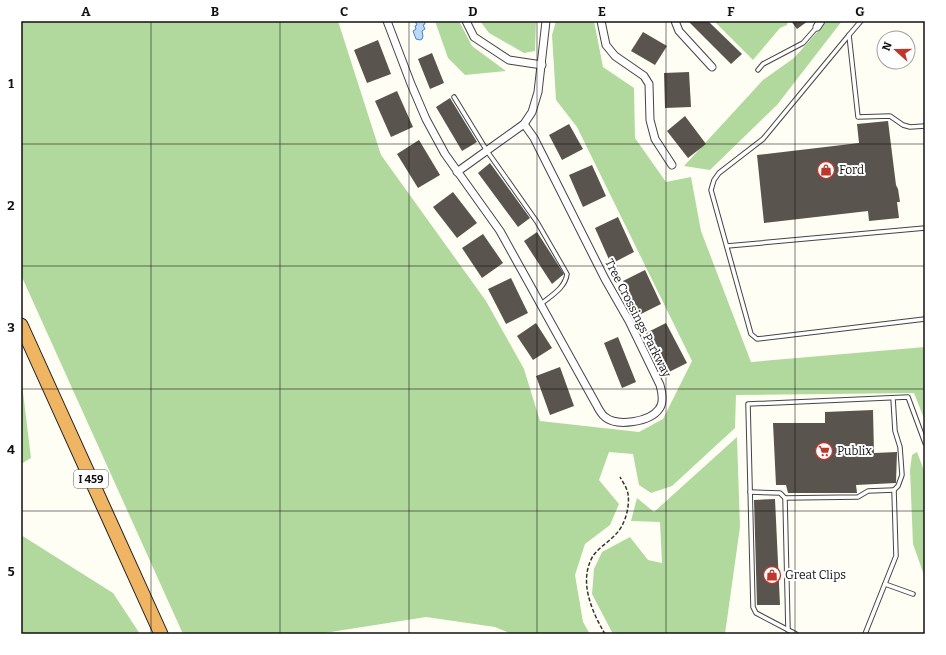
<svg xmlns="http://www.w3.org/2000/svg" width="946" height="655" font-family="Bitter,serif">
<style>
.forest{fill:#b1d99e}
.water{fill:#bbd8f4;stroke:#4583c9}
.building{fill:#59544d}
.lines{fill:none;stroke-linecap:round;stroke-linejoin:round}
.lane-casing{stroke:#444;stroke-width:5.5}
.street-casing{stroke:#444;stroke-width:9}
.highway-casing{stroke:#222;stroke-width:15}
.path{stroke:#333;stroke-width:1.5;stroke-dasharray:4 2;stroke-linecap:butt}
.lane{stroke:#fff;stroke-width:3.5}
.street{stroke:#fff;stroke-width:7}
.highway{stroke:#efb563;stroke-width:13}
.grid{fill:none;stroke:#111;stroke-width:1;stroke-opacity:0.55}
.labels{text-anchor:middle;stroke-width:4;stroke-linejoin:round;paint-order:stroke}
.shield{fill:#fff;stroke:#585858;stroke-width:1}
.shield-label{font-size:11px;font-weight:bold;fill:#111}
.poi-label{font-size:12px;fill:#111;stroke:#fff;text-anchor:start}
.street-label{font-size:12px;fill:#111;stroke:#fff}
.neatline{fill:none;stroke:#111;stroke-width:1.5}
.grid-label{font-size:13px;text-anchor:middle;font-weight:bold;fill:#111}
</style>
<rect width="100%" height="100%" fill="#fffef5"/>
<g class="forest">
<polygon points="21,21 338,21 381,155 486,301 524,369 540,421 639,432 663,419 692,361 577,127 556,100 552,35 556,21 594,21 603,67 634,88 635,138 666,182 691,177 701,231 751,362 925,347 925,421 914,393 736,395 735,428 672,486 651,493 639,485 633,454 609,452 599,480 619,504 610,525 585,544 575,575 583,622 590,634 512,634 495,627 426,617 318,634 183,634 21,275"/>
<polygon points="435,21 459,21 472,46 506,71 465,75 448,58"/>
<polygon points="480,21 536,21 535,51 524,53 489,33"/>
<polygon points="714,21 788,21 787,25 780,28 753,60"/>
<polygon points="827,21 842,21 777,105 710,170 684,166 763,80 794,58"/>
<polygon points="21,376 31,458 21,464"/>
<polygon points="737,437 740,527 725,634 613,634 592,594 594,569 602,552 630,537 648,560 662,563 660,522 631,521 637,498 654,512"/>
<polygon points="917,452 925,473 925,578 913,544 910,470 912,455"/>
<polygon points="21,535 113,593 140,634 21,634"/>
</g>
<polygon class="water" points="415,21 424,21 425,24 423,25 425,29 422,31 423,36 422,39 420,40 416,39 413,31 416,29 415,26 417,25"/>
<g class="building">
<polygon points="688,21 708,21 742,54 731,64"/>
<polygon points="791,21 808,21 797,29"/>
<polygon points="643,32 667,46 655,65 631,51"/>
<polygon points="378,40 391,74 367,83 354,50"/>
<polygon points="432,53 444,83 430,89 418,59"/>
<polygon points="689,72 691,107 665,108 664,73"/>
<polygon points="397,91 413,127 391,137 375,101"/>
<polygon points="450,98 477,142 462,151 436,107"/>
<polygon points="685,116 706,144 688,158 667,131"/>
<polygon points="888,121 896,185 898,189 900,202 897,202 899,218 869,221 868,211 764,223 757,155 859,143 857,124"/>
<polygon points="569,124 583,149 562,160 549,135"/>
<polygon points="419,140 440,175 418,188 397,154"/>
<polygon points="490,163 530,218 518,227 478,173"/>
<polygon points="592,165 606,196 583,207 569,175"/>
<polygon points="453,192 477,223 457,238 433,207"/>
<polygon points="618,217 634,252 611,264 595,228"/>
<polygon points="537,232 564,274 552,284 524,241"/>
<polygon points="483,234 503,263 482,278 462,248"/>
<polygon points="645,270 661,304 639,315 623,281"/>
<polygon points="511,278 528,313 506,324 488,289"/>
<polygon points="536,323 552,348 533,360 517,336"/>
<polygon points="666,323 687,363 667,373 646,333"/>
<polygon points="618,337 636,382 622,388 604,343"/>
<polygon points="560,367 574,406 550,415 536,376"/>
<polygon points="873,410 874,453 897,452 896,483 856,485 857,493 788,493 786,485 776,485 773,423 825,423 825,412"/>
<polygon points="775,499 780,605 757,605 754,500"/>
</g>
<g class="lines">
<g class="lane-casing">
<g id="lane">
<polyline points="861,21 849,35 858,117 890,116 903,125 910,127 925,126"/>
<polyline points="849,35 763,139 719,173 714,180 711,190 751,334 757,339 925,319"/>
<polyline points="758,70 763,64 803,43 817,27"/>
<path d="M454,97l33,54 50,71 30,52c-2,14 -15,21 -26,30"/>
<polyline points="727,246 925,228"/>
<polyline points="750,492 780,493 785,498 858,497 868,491 894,490"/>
<polyline points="785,498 788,630"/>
<polyline points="885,584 913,594"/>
<polyline points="796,634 756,613 753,607 748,404 908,397 925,443"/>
<polyline points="865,634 896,556 894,490 898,486 902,475 900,447 895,431 893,398"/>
</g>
</g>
<g class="street-casing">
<g id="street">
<path d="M387,21l24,63 15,35 19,35 55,77 96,173c2,4 5,10 9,13 12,10 45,5 54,-8 5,-6 3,-17 1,-24l-31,-64 -24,-42 -71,-141 -10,-14"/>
<polyline points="466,21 474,37 509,60 542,65"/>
<polyline points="601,21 606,45 615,56 644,76 649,84 650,120 655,139 672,165"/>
<polyline points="675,21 679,31 712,67"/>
<polyline points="817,27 821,21"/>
<polyline points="457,172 524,124 532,112 538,92 546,21"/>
</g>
</g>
<g class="highway-casing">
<polyline id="highway" points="21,325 161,634"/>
</g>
<path class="path" d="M605,634c-13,-22 -27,-53 -12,-78 6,-9 16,-14 23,-22 9,-9 14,-27 12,-40 -1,-6 -5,-12 -8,-17"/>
<use href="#lane" class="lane"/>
<use href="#street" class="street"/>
<use href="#highway" class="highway"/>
</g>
<path class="grid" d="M151,21v613M280,21v613M409,21v613M537,21v613M666,21v613M795,21v613M21,144h904M21,266h904M21,389h904M21,511h904"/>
<defs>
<g id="shop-ring" transform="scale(0.9)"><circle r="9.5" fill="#fff" stroke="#bd382c" stroke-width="1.5"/><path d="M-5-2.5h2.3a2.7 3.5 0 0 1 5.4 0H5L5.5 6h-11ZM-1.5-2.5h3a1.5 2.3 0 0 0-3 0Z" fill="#bd382c"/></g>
<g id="supermarket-ring" transform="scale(0.9)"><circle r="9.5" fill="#fff" stroke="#bd382c" stroke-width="1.5"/><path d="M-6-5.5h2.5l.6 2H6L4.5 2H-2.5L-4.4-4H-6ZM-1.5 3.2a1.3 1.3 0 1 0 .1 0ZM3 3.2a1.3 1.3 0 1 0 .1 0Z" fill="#bd382c"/></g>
</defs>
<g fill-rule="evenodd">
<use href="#shop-ring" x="826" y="170"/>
<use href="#supermarket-ring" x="824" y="451"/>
<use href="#shop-ring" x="772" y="575"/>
</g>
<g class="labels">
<rect class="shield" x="74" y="470" width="34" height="18" rx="3"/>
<g class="shield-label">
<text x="91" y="483">I 459</text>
</g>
<g class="poi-label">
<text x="839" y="174">Ford</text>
<text x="837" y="455">Publix</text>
<text x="785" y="579">Great Clips</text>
</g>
<g class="street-label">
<text transform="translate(638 318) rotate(63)" y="4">Tree Crossings Parkway</text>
</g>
</g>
<rect width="946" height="655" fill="none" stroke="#ffffff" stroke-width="44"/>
<g transform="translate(896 50) rotate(291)"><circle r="19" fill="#ffffff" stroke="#a0a0a0"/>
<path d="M0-3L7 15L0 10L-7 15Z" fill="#bd382c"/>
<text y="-6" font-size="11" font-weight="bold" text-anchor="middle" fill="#111111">N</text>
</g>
<rect x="22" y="22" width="902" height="611" class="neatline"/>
<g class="grid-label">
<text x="86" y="16">A</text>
<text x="215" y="16">B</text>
<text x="344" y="16">C</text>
<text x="473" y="16">D</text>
<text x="602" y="16">E</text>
<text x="731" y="16">F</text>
<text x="860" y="16">G</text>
<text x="11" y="88">1</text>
<text x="11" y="210">2</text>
<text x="11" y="332">3</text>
<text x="11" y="454">4</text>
<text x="11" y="576">5</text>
</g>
</svg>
